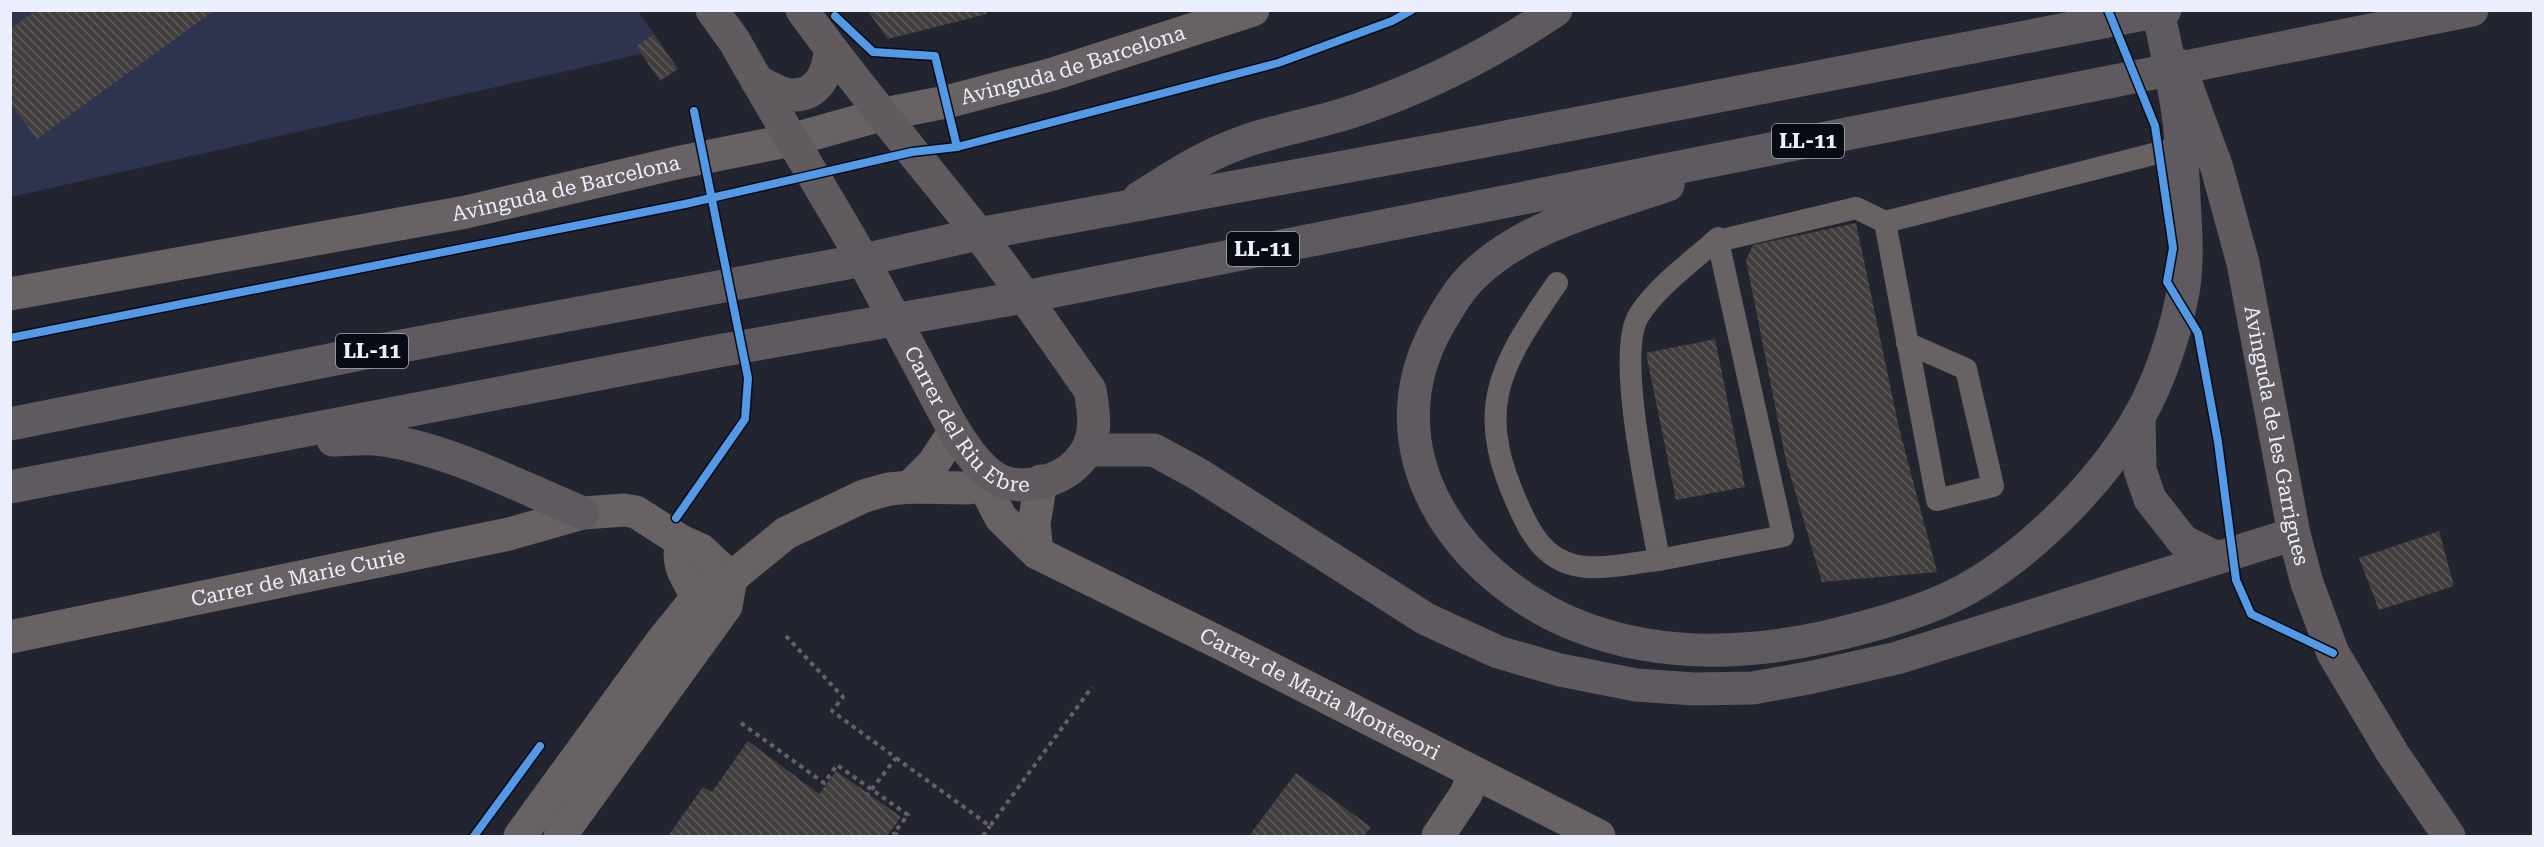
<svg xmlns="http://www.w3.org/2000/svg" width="2544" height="847" font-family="'Roboto Serif',serif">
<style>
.green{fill:#2e3450}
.building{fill:url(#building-back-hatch)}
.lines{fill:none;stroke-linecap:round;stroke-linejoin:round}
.path{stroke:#656166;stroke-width:4;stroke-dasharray:4.5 4.5;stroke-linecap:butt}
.lane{stroke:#696264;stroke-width:22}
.street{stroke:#696264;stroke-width:33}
.secondary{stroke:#615b60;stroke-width:33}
.primary{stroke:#5e5a5f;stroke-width:33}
.cycleway-casing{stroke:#090b14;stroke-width:11}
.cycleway{stroke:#5399e6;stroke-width:8}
.labels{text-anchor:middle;stroke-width:4.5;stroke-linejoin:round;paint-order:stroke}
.shield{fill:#090b14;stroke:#a6aab7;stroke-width:1.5}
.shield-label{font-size:20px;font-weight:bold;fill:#eaeefd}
.street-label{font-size:21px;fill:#eaeefd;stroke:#090b14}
</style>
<defs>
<pattern id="building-back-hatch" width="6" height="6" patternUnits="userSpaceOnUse" patternTransform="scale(1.5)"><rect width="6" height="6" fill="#433e3e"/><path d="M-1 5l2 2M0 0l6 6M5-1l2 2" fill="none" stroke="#5e5a5b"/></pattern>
</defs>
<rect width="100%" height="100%" fill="#222430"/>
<polygon class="green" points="637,10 654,34 636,46 641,54 11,197 10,11"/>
<g class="building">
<polygon points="36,10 215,10 37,139 10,103 10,29"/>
<polygon points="867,10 985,10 987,14 888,39"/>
<polygon points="654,34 678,69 660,81 636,46"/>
<polygon points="1856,223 1899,428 1937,572 1822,582 1786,461 1746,260 1753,245"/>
<polygon points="1715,339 1745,487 1676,500 1646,353"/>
<polygon points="2439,531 2454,586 2379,610 2359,558"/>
<polygon points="748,741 819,794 836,771 901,817 887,836 668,836 703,787 712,792"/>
<polygon points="1296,773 1371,827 1364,836 1249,836"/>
</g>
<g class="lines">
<g class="path">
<polyline points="786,636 843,697 832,711 896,758 868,794"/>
<polyline points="741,723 824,783 837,765 908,815 894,833 899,836"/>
<polyline points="896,758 990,826 1092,687"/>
<polyline points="983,836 990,826"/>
</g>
<g class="lane">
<path d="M1557,283c-62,89 -84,129 -34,233 13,28 30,48 63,51 23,2 50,-5 73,-7 -8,-49 -45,-207 -20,-245 19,-30 53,-53 79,-77v3l138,-33 29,14"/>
<polyline points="1907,343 1966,369 1993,486 1937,500 1885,222 2181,147"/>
<polyline points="1659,560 1783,536 1718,241"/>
</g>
<g class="street">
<path id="s1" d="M10,294l456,-82 210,-49 115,-23 93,-26 62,-12 107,-28 200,-64"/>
<path id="s2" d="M992,477l-2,20 11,21 36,35 195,96 367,187"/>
<polyline points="910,487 933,464 954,432"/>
<path d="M681,541c-4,28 5,33 16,56"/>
<polyline points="1037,553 1034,524 1041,481"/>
<path id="s3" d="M10,637l499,-103 74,-21 41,-3 12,2 45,29 20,9 30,28"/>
<polyline points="520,836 662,641 704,589 731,578 786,533 864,496 889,489 910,487 968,488 974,487 988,473"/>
<polyline points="560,836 726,606 731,578"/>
<polyline points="1438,836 1466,794 1474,774"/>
</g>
<g class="secondary">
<path id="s4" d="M712,10l23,32c41,74 87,146 129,220 21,38 41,77 62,116 15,29 39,78 65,97 24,19 68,8 87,-13 20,-21 17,-45 12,-72 -37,-52 -73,-106 -112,-157 -59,-74 -120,-146 -176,-223"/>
<path id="s5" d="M2179,65l38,103 26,95 51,271 13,49 26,70 60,101 56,82"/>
<path d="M757,81c10,5 24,14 35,14 26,1 36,-22 38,-44"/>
</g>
<g class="primary">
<path d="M1668,185c-66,23 -143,40 -194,90 -15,14 -25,32 -35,49 -72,126 18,254 139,302 79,31 166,29 247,11 39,-9 78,-19 115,-35 76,-32 160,-116 200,-187 18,-31 34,-78 41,-113 8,-34 5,-69 3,-103 -1,-23 -2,-47 -4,-69 -4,-40 -14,-80 -22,-120"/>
<path d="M1139,198c33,-21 66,-43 104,-56 37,-13 76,-19 114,-32 70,-24 137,-58 199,-100"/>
<polyline points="2139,417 2140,470 2150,499 2183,541 2217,558"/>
<polyline points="10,424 375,351 863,260 978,234 1485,141 2165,10"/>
<path d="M333,440c14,0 29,-2 42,-1 68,7 145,48 208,74"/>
<polyline points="1089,450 1154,450 1198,474 1426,619 1498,652 1560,670 1636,685 1694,689 1753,688 1813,677 1897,658 2294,534"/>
<polyline points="10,487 718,351 1024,297 2472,10"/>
</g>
<g class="cycleway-casing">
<g id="cycleway">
<polyline points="2108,10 2155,126 2173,248 2167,282 2198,333 2218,442 2236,580 2251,614 2333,653"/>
<polyline points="835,16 873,52 935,56 957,147"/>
<polyline points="10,338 685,204 912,152 957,147 1278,63 1392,21 1412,10"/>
<polyline points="676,518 745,419 748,378 694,111"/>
<polyline points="474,836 540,746"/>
</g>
</g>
<use href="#cycleway" class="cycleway"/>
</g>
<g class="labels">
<g class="shield">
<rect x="1772" y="124" width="72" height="34" rx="4.5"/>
<rect x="1227" y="232" width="72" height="34" rx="4.5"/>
<rect x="336" y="334" width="72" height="34" rx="4.5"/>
</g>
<g class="shield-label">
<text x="1808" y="148">LL-11</text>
<text x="1263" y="256">LL-11</text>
<text x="372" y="358">LL-11</text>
</g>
<g class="street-label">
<text dy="7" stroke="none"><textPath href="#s1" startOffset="1088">Avinguda de Barcelona</textPath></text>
<text dy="7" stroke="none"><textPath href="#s1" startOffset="566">Avinguda de Barcelona</textPath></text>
<text dy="7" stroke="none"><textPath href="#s4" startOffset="488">Carrer del Riu Ebre</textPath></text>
<text dy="7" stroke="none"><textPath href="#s5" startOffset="384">Avinguda de les Garrigues</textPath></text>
<text dy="7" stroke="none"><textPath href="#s3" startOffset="294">Carrer de Marie Curie</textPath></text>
<text dy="7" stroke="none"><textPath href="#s2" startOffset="410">Carrer de Maria Montesori</textPath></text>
</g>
</g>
<rect width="2544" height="847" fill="none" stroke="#eaeefd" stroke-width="24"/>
</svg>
